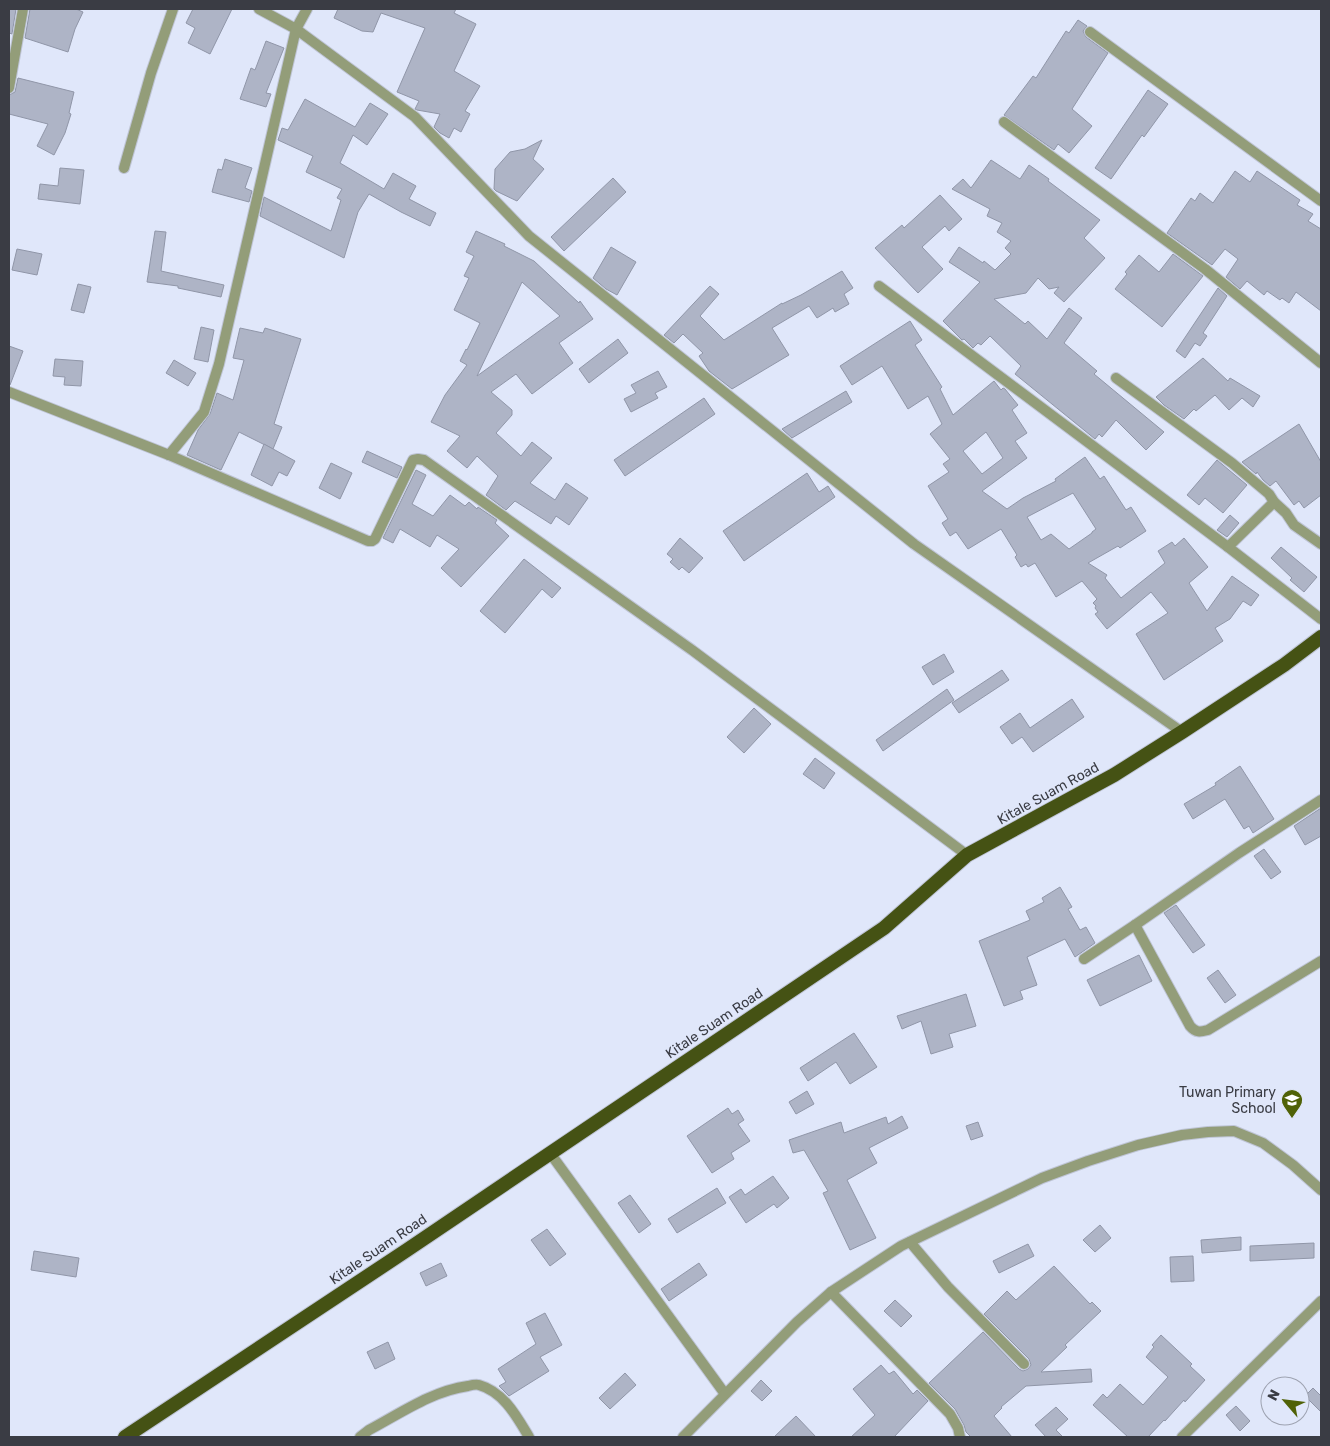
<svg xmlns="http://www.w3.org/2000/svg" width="1330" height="1446" font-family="Rubik,sans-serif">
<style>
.building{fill:#aeb4c6;stroke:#9096a8;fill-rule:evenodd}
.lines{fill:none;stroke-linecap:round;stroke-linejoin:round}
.minor-casing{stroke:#bfc5d6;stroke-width:12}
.trunk-casing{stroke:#bfc5d6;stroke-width:16}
.minor{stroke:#939d79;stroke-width:10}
.trunk{stroke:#455214;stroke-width:14}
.labels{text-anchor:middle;stroke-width:4;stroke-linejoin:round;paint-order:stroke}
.street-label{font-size:14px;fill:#3a3c44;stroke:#e0e7fa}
.poi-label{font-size:14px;fill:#3a3c44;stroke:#e0e7fa;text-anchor:end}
</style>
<rect width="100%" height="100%" fill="#e0e7fa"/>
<g class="building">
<polygon points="9,9 16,9 12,34 9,33"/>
<polygon points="30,9 76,9 83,12 75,29 68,52 25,38"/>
<polygon points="193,9 232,9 210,54 188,43 195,28 186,23"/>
<polygon points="338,9 456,9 454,13 476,24 454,71 480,86 465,111 470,114 461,132 454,128 449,138 440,133 434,127 440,114 417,110 415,109 419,101 397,92 425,28 381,13 373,32 362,31 334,18"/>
<polygon points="1078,20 1087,26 1083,31 1086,37 1108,53 1072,109 1092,126 1069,153 1058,144 1054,150 1004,115 1033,76 1036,78 1066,31 1069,33"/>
<polygon points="266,41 284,48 266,93 271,94 266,107 240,99 251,68 255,70"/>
<polygon points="18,78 74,92 69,113 71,114 65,133 54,155 37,146 48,124 9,114 9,95 15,92"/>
<polygon points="1148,90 1168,104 1144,137 1142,135 1111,179 1095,168"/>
<polygon points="305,99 355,127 370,103 388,114 367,145 353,135 340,163 384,189 393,173 416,186 409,199 436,213 430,226 401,212 369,194 358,212 344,258 260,216 264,197 331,231 341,200 337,198 342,189 306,172 313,156 278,140 282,128 288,130"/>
<polygon points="542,140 533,159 544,169 517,201 496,191 494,189 495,169 510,152 525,149"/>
<polygon points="225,159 252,168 245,188 252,191 249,202 212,192 218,169 222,170"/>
<polygon points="991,160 1020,179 1029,165 1049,179 1048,181 1100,220 1084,238 1105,258 1064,302 1054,293 1059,287 1049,289 1038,278 1026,293 994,299 1025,324 1028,321 1047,339 1069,308 1082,318 1064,343 1097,371 1094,374 1164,432 1146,450 1116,420 1102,437 1099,434 1095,439 1015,374 1021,366 990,336 981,345 978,343 973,348 964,339 962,340 943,321 980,282 949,262 959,247 983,263 984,261 995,270 1011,254 1005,248 1011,241 997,232 1002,223 987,216 990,209 952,189 963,179 971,188"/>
<polygon points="60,168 84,170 80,204 38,199 40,184 58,186"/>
<polygon points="1235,171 1250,182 1257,171 1300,200 1297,205 1313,214 1308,221 1321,229 1321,311 1296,292 1289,303 1282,298 1280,300 1267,291 1264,295 1247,281 1240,289 1226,277 1238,259 1225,249 1212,265 1167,233 1191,198 1195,201 1200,193 1213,203"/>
<polygon points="613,178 626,192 564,251 551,237"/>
<polygon points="940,195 962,219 949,231 945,226 922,247 943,269 918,293 875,248 902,225 904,228"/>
<polygon points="155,231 166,232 161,271 224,285 221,297 178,288 178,286 147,282"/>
<path d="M476,231l29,13 -1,2 30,15 45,42 1,-2 13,18 -34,24 14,20 -41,31 -16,-20 -25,18 21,18v5l-16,18 25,23 11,-14 20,16 -22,25 25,17 11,-17 22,15 -19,27 -13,-9 -5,8 -36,-23 -9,9 -20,-15 12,-19 -21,-20 -10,12 -20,-17 13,-15 -29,-14 14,-27 22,-30 -7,-4 6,-12 1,1 13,-27 -26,-13 15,-32 -5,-2 10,-20 -8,-4zM522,282l38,34 -83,60z"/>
<polygon points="611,247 636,262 617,295 606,289 593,278"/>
<polygon points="17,249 42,254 37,275 12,270"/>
<polygon points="1173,254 1203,276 1162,327 1115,289 1127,274 1125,272 1139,255 1159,272"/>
<polygon points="842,271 853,288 844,294 849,304 835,312 833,308 817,318 809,306 772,328 789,355 732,389 709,371 699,356 703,353 683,334 674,343 664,335 710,286 719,294 700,316 724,340 782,303 782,304 801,295"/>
<polygon points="78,284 91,287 84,313 71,310"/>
<polygon points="1218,288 1227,296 1203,333 1207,336 1200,346 1195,343 1185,358 1176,351"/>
<path d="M910,321l12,19 -7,5 27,42 -2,2 13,26 41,-34 7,9 2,-2 2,1 13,16 -6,5 15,23 -12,8 12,17 -45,33 25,18 16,-11 33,-17 -1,-2 30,-22 15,22 4,-3 22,34 5,-3 15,24 -26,17 -2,-2 -30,17 19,12 -2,3 16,20 44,-35 -7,-12 14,-9 3,4 9,-8 24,29 -19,16 18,28 25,-35 27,19 -8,11 -8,-5 -13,18 -15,9 8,13 -59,39 -28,-46 32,-21 -17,-21 -44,37 -12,-15 3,-2 -3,-4 1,-2 -3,-3 4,-4 -15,-18 -26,16 -21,-34 -7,4 -2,-3 -5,3 -6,-10 2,-2 -16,-26 -33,20 -12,-17 -6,4 -8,-13 6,-4 -20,-33 21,-14 -6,-8 7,-5 -20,-25 12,-10 -14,-28 -20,13 -26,-43 -30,19 -12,-19zM986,432l17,26 -21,16 -19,-23zM1073,493l23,36 -4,3v1l-23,16 -18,-15 -10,6 -14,-23z"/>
<polygon points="201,327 214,330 208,362 194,359"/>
<polygon points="240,328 263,333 265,328 301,339 274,424 282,427 273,449 239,432 221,470 187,455 198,430 210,414 217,393 233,400 244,360 233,358"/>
<polygon points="618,339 628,353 589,383 579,369"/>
<polygon points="9,346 23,351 10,385 9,385"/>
<polygon points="1203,358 1228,381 1230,378 1260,396 1253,407 1242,398 1229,410 1215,395 1196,411 1194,409 1184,419 1164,405 1156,397"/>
<polygon points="55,359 83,361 81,386 64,385 65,377 53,376"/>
<polygon points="174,360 196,373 188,386 166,373"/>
<polygon points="658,371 667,387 655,393 658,398 631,412 624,399 636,393 631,385"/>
<polygon points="846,391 852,402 792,438 783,430 782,429"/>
<polygon points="704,398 715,414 625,476 614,460"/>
<polygon points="1299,424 1321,462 1321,495 1304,508 1299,501 1294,505 1276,481 1270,486 1263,480 1257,472 1256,474 1242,462"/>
<polygon points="264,444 295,461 287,476 279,472 272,486 251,475"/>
<polygon points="367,451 402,467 397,478 362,462"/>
<polygon points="1217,460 1247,485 1223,513 1205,498 1199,505 1187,495"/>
<polygon points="331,463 352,473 340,499 319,488"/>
<polygon points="416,470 426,475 412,504 433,516 450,495 465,506 469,502 477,509 478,507 497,520 495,523 509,536 461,587 441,568 459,549 437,535 430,547 400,529 393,543 383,538"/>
<polygon points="807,473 819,492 828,486 835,497 744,561 723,531"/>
<polygon points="1230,515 1239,523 1227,537 1217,530"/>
<polygon points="680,538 703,558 689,573 682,567 679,570 670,562 673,559 667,554"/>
<polygon points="1281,547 1317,577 1304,592 1290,580 1292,578 1271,558"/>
<polygon points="524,559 561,588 552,598 542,589 505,633 480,611"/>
<polygon points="944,654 954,672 933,685 922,667"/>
<polygon points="1002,670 1009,680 959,713 952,703"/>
<polygon points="947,689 954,700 883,751 876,740"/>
<polygon points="1072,699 1084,717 1033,752 1022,737 1012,744 1000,727 1020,713 1030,728"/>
<polygon points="754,708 771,724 744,753 727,737"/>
<polygon points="815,758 835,773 824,789 803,774"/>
<polygon points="1240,766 1274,819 1253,833 1249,826 1244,829 1225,799 1193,819 1184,804 1216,785 1215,783"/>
<polygon points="1321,808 1321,836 1305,845 1294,826"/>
<polygon points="1264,849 1281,872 1271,879 1254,856"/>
<polygon points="1060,887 1072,907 1068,909 1080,930 1086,927 1095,943 1075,957 1065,939 1027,957 1037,985 1020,991 1023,999 1004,1006 979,941 1030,920 1026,911 1044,902 1042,898"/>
<polygon points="1176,905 1205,945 1193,953 1164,913"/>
<polygon points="1139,955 1152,981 1100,1006 1087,980"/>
<polygon points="1218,970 1236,995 1225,1003 1207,978"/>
<polygon points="966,994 976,1026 949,1034 953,1047 931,1054 921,1021 902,1029 897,1016"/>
<polygon points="854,1033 877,1067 850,1084 836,1062 808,1081 800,1068"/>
<polygon points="807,1091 814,1104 796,1114 789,1102"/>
<polygon points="728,1108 732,1114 738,1110 744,1120 738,1124 750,1141 731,1153 734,1159 712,1173 687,1136"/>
<polygon points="902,1116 908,1128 869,1148 877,1163 847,1180 876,1238 850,1250 823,1193 828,1191 804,1150 793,1153 789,1140 841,1122 844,1133 886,1117 888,1124"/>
<polygon points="978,1122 983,1136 971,1140 966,1126"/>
<polygon points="773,1176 789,1198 777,1208 774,1204 746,1223 729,1197 741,1189 745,1195"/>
<polygon points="717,1188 726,1203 677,1233 668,1219"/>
<polygon points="630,1195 651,1224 639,1233 618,1203"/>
<polygon points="1100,1225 1111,1238 1095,1252 1083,1240"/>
<polygon points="547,1229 566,1254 550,1266 531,1240"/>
<polygon points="1241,1237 1241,1250 1202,1253 1201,1240"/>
<polygon points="1314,1243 1314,1258 1250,1261 1250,1246"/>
<polygon points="1028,1244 1034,1256 999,1273 993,1261"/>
<polygon points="34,1251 79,1258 76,1277 31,1270"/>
<polygon points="1193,1256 1194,1281 1171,1282 1170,1257"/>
<polygon points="441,1263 447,1276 426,1286 420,1273"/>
<polygon points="699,1263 707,1275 669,1301 661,1289"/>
<polygon points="1054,1266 1090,1304 1092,1302 1101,1311 1065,1345 1067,1347 1041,1372 1091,1369 1092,1382 1026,1386 1001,1407 1002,1408 994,1416 1012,1437 971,1437 966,1432 964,1425 955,1409 929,1383 983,1332 1019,1369 1023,1371 1028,1369 1031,1365 1029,1359 984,1314 1007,1291 1016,1300"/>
<polygon points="895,1300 912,1316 901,1327 884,1311"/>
<polygon points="545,1313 562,1345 540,1357 549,1371 509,1396 499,1386 506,1382 498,1369 536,1344 526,1323"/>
<polygon points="1161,1335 1192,1364 1190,1366 1205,1380 1185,1402 1184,1400 1165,1421 1164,1420 1148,1437 1128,1437 1093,1405 1103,1394 1107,1398 1120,1384 1143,1405 1168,1377 1146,1357 1154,1347 1152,1345"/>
<polygon points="388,1342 395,1359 375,1369 367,1352"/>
<polygon points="881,1365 889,1374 894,1371 913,1394 917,1390 928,1401 894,1437 851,1437 875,1415 853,1389"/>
<polygon points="625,1373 636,1385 610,1409 599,1398"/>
<polygon points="761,1380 772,1391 762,1401 751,1391"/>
<polygon points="1313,1388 1321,1396 1321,1412 1305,1396"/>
<polygon points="1236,1406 1250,1421 1240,1431 1226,1415"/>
<polygon points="1056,1407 1068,1419 1056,1430 1063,1437 1046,1437 1035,1425"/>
<polygon points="796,1416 816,1437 774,1437"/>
</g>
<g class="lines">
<g class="minor-casing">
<g id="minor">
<polyline points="259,9 296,29 415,117 529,236 914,544 1182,732"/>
<polyline points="1090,32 1321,201"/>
<polyline points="9,88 23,9"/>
<polyline points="1004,122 1205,269 1321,363"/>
<polyline points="124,168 151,73 173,9"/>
<polyline points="879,286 1228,547 1321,619"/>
<polyline points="1116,378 1232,463 1269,494 1274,502 1286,513 1294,525 1321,544"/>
<polyline points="9,392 169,455 368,541 372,541 375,539 413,460 418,459 424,460 692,650 967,855"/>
<polyline points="169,455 204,412 219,364 296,29 307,9"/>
<polyline points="1228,547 1274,502"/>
<path d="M1135,925l55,101c6,7 10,6 18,4l113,-69"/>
<polyline points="1084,959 1135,925 1239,853 1321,800"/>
<polyline points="550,1153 725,1394"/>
<polyline points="910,1242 948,1287 1024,1364"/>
<polyline points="831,1292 950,1414 958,1428 960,1437"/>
<path d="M360,1437l9,-7c32,-17 63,-39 99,-44 4,-1 8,-2 11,-1 25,7 38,32 50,52"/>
<polyline points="683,1437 797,1322 831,1292 901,1246 1042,1178 1088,1161 1138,1145 1182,1135 1208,1132 1234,1131 1263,1143 1293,1165 1321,1190"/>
<polyline points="1182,1437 1321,1301"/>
</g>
</g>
<g class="trunk-casing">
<polyline id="trunk" points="125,1437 407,1250 884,928 967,855 1114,775 1182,732 1284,665 1321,637"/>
</g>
<use href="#minor" class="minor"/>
<use href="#trunk" class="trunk"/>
</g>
<defs>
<g id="school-pin" transform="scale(1.125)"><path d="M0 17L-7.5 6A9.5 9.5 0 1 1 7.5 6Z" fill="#506207" stroke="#e0e7fa"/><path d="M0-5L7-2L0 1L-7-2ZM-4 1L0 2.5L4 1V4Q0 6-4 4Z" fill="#fff"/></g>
</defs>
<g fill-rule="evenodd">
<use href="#school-pin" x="1292" y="1100"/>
</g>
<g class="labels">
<g class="street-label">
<text transform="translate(1048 793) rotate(-29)" y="5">Kitale Suam Road</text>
<text transform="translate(714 1023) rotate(-34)" y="5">Kitale Suam Road</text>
<text transform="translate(378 1249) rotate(-34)" y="5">Kitale Suam Road</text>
</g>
<g class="poi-label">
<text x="1276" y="1097">Tuwan Primary<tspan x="1276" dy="16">School</tspan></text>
</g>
</g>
<rect width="1330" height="1446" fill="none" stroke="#3a3c44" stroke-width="20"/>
<g transform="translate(1285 1401) rotate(298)"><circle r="24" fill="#e0e7fa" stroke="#9ea3b1"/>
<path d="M0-4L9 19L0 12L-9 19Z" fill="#506207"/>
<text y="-8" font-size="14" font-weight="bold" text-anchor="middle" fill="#3a3c44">N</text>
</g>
</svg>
